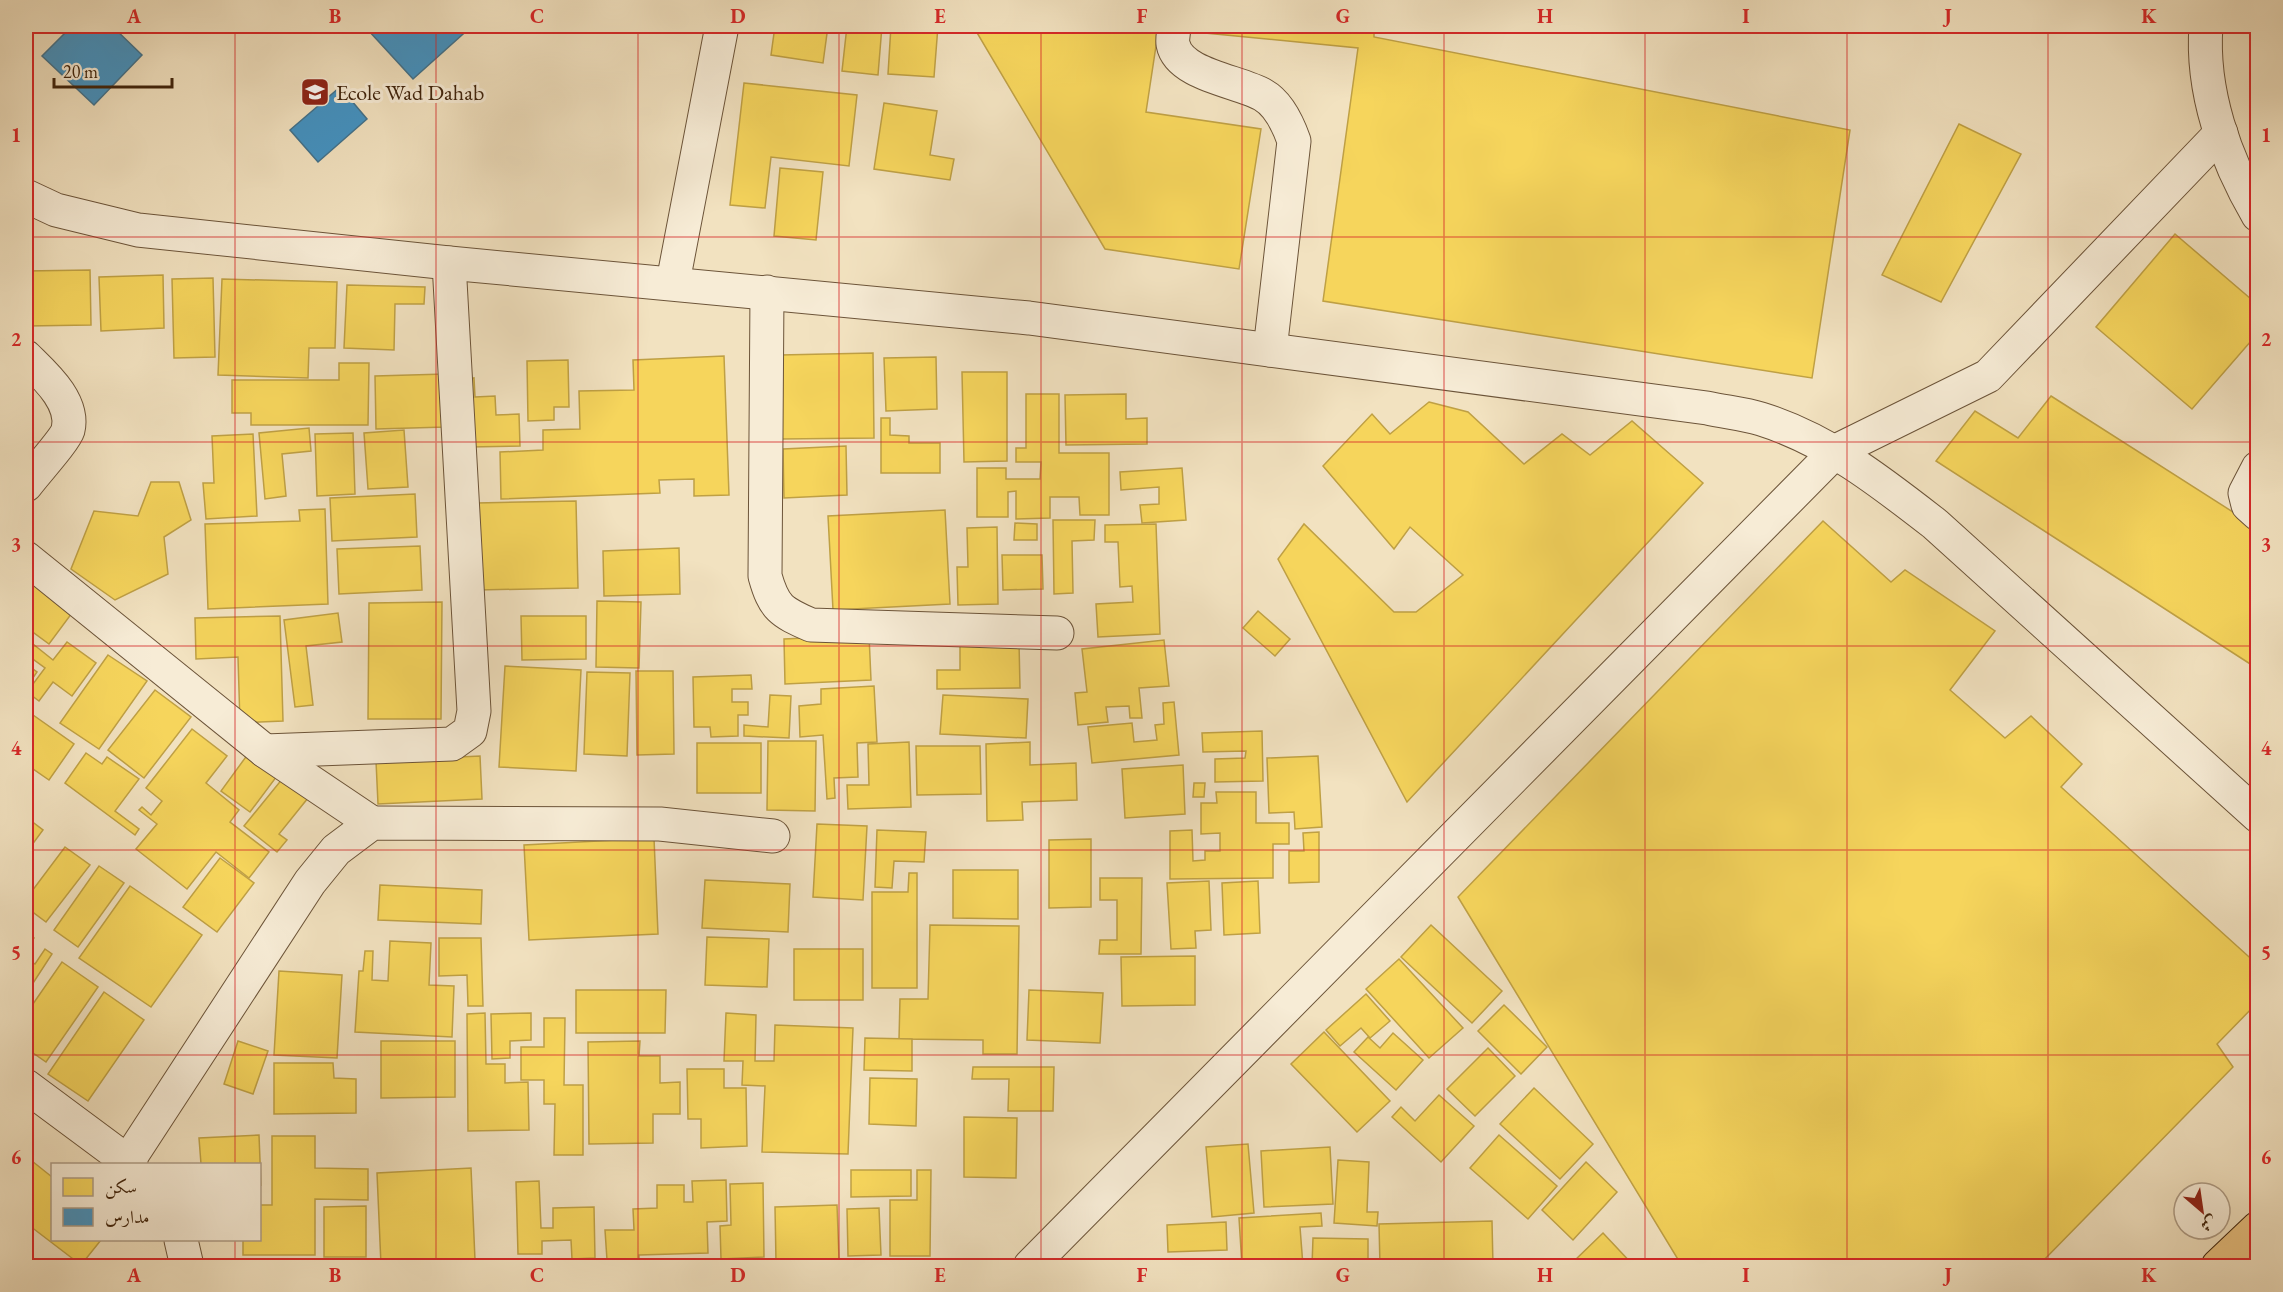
<svg xmlns="http://www.w3.org/2000/svg" width="2283" height="1292" font-family="'EB Garamond',Amiri,serif">
<style>
.homes{fill:#f6d55c;stroke:#bfa044;stroke-width:1.5}
.schools{fill:#4393c3;stroke:#42728c;stroke-width:1.5}
.lines{fill:none;stroke-linecap:round;stroke-linejoin:round}
.minor-casing{stroke:#6c5439;stroke-width:35}
.major-casing{stroke:#40240c;stroke-width:35}
.minor{stroke:#f7ecd6;stroke-width:33}
.major{stroke:#e9c180;stroke-width:33}
.grid{fill:none;stroke:#d62828;stroke-width:1.5;stroke-opacity:0.55}
.labels{text-anchor:middle;stroke-width:6;stroke-linejoin:round;paint-order:stroke}
.poi-label{font-size:22px;fill:#40240c;stroke:#f7ecd6;text-anchor:start}
.neatline{fill:none;stroke:#d62828;stroke-width:2}
.grid-label{font-size:20px;text-anchor:middle;font-weight:bold;fill:#d62828}
</style>
<rect width="100%" height="100%" fill="#f2e2c0"/>
<filter id="stains"><feTurbulence type="fractalNoise" baseFrequency=".00333" numOctaves="4"/><feColorMatrix values="0 0 0 0 .2 0 0 0 0 .09 0 0 0 0 .02 0 0 0 .5 -.17"/></filter>
<radialGradient id="worn" r=".72"><stop offset=".6" stop-color="#630" stop-opacity="0"/><stop offset="1" stop-color="#630" stop-opacity=".3"/></radialGradient>
<g class="homes">
<polygon points="775,26 828,26 823,63 771,55"/>
<polygon points="847,26 882,26 878,75 842,71"/>
<polygon points="891,26 938,26 934,77 888,74"/>
<polygon points="973,26 1159,26 1146,112 1261,129 1239,269 1105,249"/>
<polygon points="1196,26 1374,26 1374,37 1850,130 1812,378 1323,301 1358,48 1195,32"/>
<polygon points="744,83 857,95 849,166 771,157 765,208 730,205"/>
<polygon points="884,103 937,111 930,155 954,159 950,180 874,169"/>
<polygon points="1959,124 2021,154 1941,302 1882,275"/>
<polygon points="780,168 823,172 816,240 774,236"/>
<polygon points="2175,234 2258,305 2258,333 2192,409 2096,327"/>
<polygon points="90,270 91,325 26,326 26,271"/>
<polygon points="163,275 164,328 101,331 99,277"/>
<polygon points="213,278 215,357 174,358 172,279"/>
<polygon points="222,279 337,282 335,348 309,348 308,378 218,375"/>
<polygon points="347,285 425,287 424,304 395,304 394,350 344,348"/>
<polygon points="873,353 874,438 781,439 780,355"/>
<polygon points="724,356 729,495 694,496 694,479 659,480 660,493 501,499 500,452 543,450 543,430 580,429 579,391 634,390 633,360"/>
<polygon points="936,357 937,409 886,411 884,358"/>
<polygon points="568,360 569,407 554,407 554,420 528,421 527,361"/>
<polygon points="339,363 369,363 368,425 251,425 251,413 232,413 232,380 339,380"/>
<polygon points="962,372 1007,372 1007,461 964,462"/>
<polygon points="445,374 446,427 376,429 375,376"/>
<polygon points="474,378 475,397 495,396 496,415 519,414 520,446 469,447 468,379"/>
<polygon points="1026,394 1059,394 1059,453 1109,453 1109,515 1080,515 1079,497 1050,497 1050,518 1016,519 1016,491 1008,492 1008,517 977,517 977,468 1006,468 1006,479 1040,479 1041,462 1016,462 1016,448 1026,448"/>
<polygon points="1126,394 1126,419 1147,418 1147,444 1066,445 1065,395"/>
<polygon points="2051,396 2258,528 2258,669 1936,461 1975,411 2018,438"/>
<polygon points="1429,402 1468,412 1524,464 1562,434 1590,455 1632,421 1703,483 1407,802 1278,559 1304,524 1394,612 1416,612 1463,575 1410,527 1394,549 1323,466 1372,414 1390,434"/>
<polygon points="881,418 890,418 890,435 909,436 909,443 940,443 940,473 881,473"/>
<polygon points="309,428 311,451 282,454 286,496 265,499 259,433"/>
<polygon points="404,430 408,487 368,489 364,433"/>
<polygon points="353,433 355,494 317,496 315,434"/>
<polygon points="253,434 257,516 206,519 203,483 214,483 212,436"/>
<polygon points="846,446 847,495 784,498 783,449"/>
<polygon points="1182,468 1186,520 1142,523 1140,505 1159,504 1159,487 1121,490 1120,472"/>
<polygon points="151,482 179,482 191,520 164,537 168,574 115,600 71,569 94,511 138,516"/>
<polygon points="415,494 417,537 332,541 330,498"/>
<polygon points="576,501 578,588 478,590 477,503"/>
<polygon points="325,509 328,604 208,609 205,524 300,521 299,510"/>
<polygon points="945,510 950,604 833,610 828,516"/>
<polygon points="1053,520 1095,520 1094,540 1072,541 1073,593 1054,594"/>
<polygon points="1823,521 1891,582 1905,570 1995,631 1950,690 2005,738 2031,716 2082,764 2061,787 2258,965 2258,1002 2217,1044 2233,1067 2038,1266 1682,1266 1458,897"/>
<polygon points="1015,523 1037,524 1037,540 1014,540"/>
<polygon points="1156,524 1160,634 1098,637 1096,604 1133,602 1132,586 1120,587 1118,542 1105,542 1105,525"/>
<polygon points="997,527 998,604 958,605 957,567 968,567 967,528"/>
<polygon points="420,546 422,590 339,594 337,549"/>
<polygon points="679,548 680,594 604,596 603,551"/>
<polygon points="1002,555 1042,555 1043,589 1003,590"/>
<polygon points="26,573 75,609 49,644 26,627 26,616 32,607 26,603"/>
<polygon points="597,601 641,602 639,668 596,667"/>
<polygon points="442,602 441,719 368,719 369,603"/>
<polygon points="1258,611 1290,639 1275,656 1243,628"/>
<polygon points="338,613 342,642 306,646 313,705 295,707 284,620"/>
<polygon points="280,616 283,721 240,723 238,657 196,659 195,618"/>
<polygon points="521,616 586,616 586,659 522,660"/>
<polygon points="869,635 871,680 785,684 784,639"/>
<polygon points="28,640 53,660 67,642 96,663 72,696 53,682 39,701 27,692 45,668 26,654 26,643"/>
<polygon points="1164,640 1169,686 1139,688 1142,718 1130,718 1129,706 1106,707 1108,722 1078,725 1075,693 1087,692 1082,649"/>
<polygon points="1019,642 1020,688 937,689 937,670 960,670 960,643"/>
<polygon points="108,655 147,681 99,749 60,723"/>
<polygon points="26,664 37,672 26,688"/>
<polygon points="505,666 581,670 576,771 499,767"/>
<polygon points="636,671 673,671 674,754 637,755"/>
<polygon points="587,672 630,673 627,756 584,754"/>
<polygon points="751,675 752,689 732,689 732,702 748,702 748,715 738,715 738,736 711,737 710,727 694,727 693,677"/>
<polygon points="874,686 877,742 857,743 858,777 834,778 835,798 827,799 823,735 800,737 799,706 821,704 821,689"/>
<polygon points="155,690 191,717 144,778 108,750"/>
<polygon points="770,695 791,696 789,738 744,736 744,725 768,727"/>
<polygon points="943,695 1028,699 1026,738 940,734"/>
<polygon points="1174,702 1179,755 1092,763 1088,727 1132,723 1134,742 1157,740 1155,725 1164,724 1163,703"/>
<polygon points="26,710 74,744 49,780 26,764"/>
<polygon points="192,729 227,756 206,783 239,810 230,822 269,852 249,878 216,852 187,889 136,849 157,824 139,810 142,807 151,815 162,801 146,788"/>
<polygon points="1262,731 1263,781 1215,782 1215,759 1245,758 1246,751 1203,752 1202,733"/>
<polygon points="768,741 816,741 815,811 767,810"/>
<polygon points="909,742 911,807 848,809 847,785 869,785 868,744"/>
<polygon points="1030,742 1030,765 1076,763 1077,800 1022,802 1023,820 987,821 986,744"/>
<rect x="697" y="743" width="64" height="50"/>
<polygon points="916,746 980,746 981,794 917,795"/>
<polygon points="86,753 102,764 107,757 139,779 115,811 139,829 135,835 65,783"/>
<polygon points="248,754 277,776 250,812 221,791"/>
<polygon points="480,756 482,799 378,804 376,761"/>
<polygon points="1318,756 1322,827 1295,829 1294,812 1269,813 1267,758"/>
<polygon points="1183,765 1185,814 1125,818 1122,769"/>
<polygon points="283,778 308,798 279,834 287,840 277,852 244,826"/>
<polygon points="1194,783 1205,783 1204,797 1193,797"/>
<polygon points="1216,792 1256,792 1256,823 1289,823 1289,844 1273,844 1273,878 1170,879 1170,831 1192,830 1193,861 1205,860 1205,851 1220,851 1220,833 1201,834 1201,803 1217,803"/>
<polygon points="26,817 43,830 26,853"/>
<polygon points="817,824 867,826 863,900 813,897"/>
<polygon points="877,830 926,832 924,862 894,861 892,888 875,887"/>
<polygon points="1319,832 1319,882 1289,883 1289,851 1304,851 1303,833"/>
<polygon points="654,838 658,934 529,940 524,845"/>
<polygon points="1091,839 1091,907 1049,908 1049,840"/>
<polygon points="65,847 90,865 46,922 26,907 26,899"/>
<polygon points="220,858 254,883 217,932 183,907"/>
<polygon points="99,866 124,883 78,947 54,930"/>
<polygon points="953,870 1018,870 1018,919 953,918"/>
<polygon points="909,873 917,873 917,988 872,988 872,892 908,892"/>
<polygon points="1100,878 1142,878 1141,954 1099,954 1100,940 1117,940 1117,900 1100,900"/>
<polygon points="705,880 790,884 788,932 702,928"/>
<polygon points="1209,881 1211,930 1195,931 1196,948 1171,949 1167,883"/>
<polygon points="1258,881 1260,933 1224,935 1222,883"/>
<polygon points="380,885 482,890 481,924 378,920"/>
<polygon points="130,886 202,935 151,1007 79,958"/>
<polygon points="930,925 1019,926 1017,1054 983,1054 983,1040 899,1039 900,999 928,999"/>
<polygon points="1431,925 1502,991 1472,1023 1401,957"/>
<polygon points="26,932 34,938 26,951"/>
<polygon points="707,937 769,939 767,987 705,985"/>
<polygon points="439,938 481,938 483,1006 468,1006 467,975 439,976"/>
<polygon points="390,941 431,943 429,985 454,986 452,1037 355,1032 359,971 363,971 365,951 373,951 372,980 388,981"/>
<polygon points="45,949 52,954 26,994 26,958 35,964"/>
<rect x="794" y="949" width="69" height="51"/>
<polygon points="1195,956 1195,1005 1122,1006 1121,957"/>
<polygon points="1399,959 1463,1028 1429,1058 1366,989"/>
<polygon points="62,962 98,987 46,1062 26,1048 26,1014"/>
<polygon points="279,971 342,975 337,1058 274,1055"/>
<polygon points="576,990 666,990 665,1033 576,1033"/>
<polygon points="1029,990 1103,993 1100,1043 1027,1040"/>
<polygon points="104,992 144,1020 88,1101 48,1074"/>
<polygon points="1366,994 1390,1021 1370,1038 1361,1028 1340,1046 1326,1030"/>
<polygon points="1504,1005 1547,1047 1521,1074 1478,1031"/>
<polygon points="485,1013 486,1064 505,1064 505,1083 528,1082 529,1130 468,1131 467,1014"/>
<polygon points="531,1013 531,1040 510,1041 510,1058 492,1059 491,1014"/>
<polygon points="726,1013 756,1015 755,1061 774,1061 775,1025 853,1028 848,1154 762,1152 765,1086 742,1085 743,1061 724,1061"/>
<polygon points="544,1018 565,1018 564,1085 583,1085 583,1155 554,1155 555,1104 544,1104 544,1080 521,1080 521,1047 544,1047"/>
<polygon points="1324,1032 1390,1101 1357,1132 1291,1064"/>
<polygon points="1393,1033 1423,1060 1396,1090 1354,1052 1368,1037 1380,1048"/>
<polygon points="865,1038 912,1039 912,1071 864,1070"/>
<polygon points="238,1041 268,1051 253,1094 224,1084"/>
<polygon points="381,1041 455,1041 455,1097 381,1098"/>
<polygon points="640,1041 639,1056 660,1056 660,1083 680,1082 680,1114 653,1114 653,1143 589,1144 588,1042"/>
<polygon points="1488,1048 1515,1076 1475,1116 1447,1089"/>
<polygon points="274,1063 333,1063 334,1078 356,1079 356,1113 274,1114"/>
<polygon points="973,1067 1054,1067 1053,1111 1008,1111 1009,1079 972,1079"/>
<polygon points="687,1069 724,1069 724,1088 746,1088 747,1146 701,1148 701,1119 688,1119"/>
<polygon points="870,1078 917,1079 916,1126 869,1124"/>
<polygon points="1534,1088 1593,1144 1560,1179 1500,1124"/>
<polygon points="1439,1095 1474,1126 1441,1162 1392,1117 1401,1107 1415,1121"/>
<polygon points="964,1117 1017,1118 1016,1178 964,1177"/>
<polygon points="259,1135 261,1186 260,1164 201,1164 199,1138"/>
<polygon points="1499,1135 1557,1186 1528,1219 1470,1168"/>
<polygon points="272,1136 315,1136 315,1168 368,1169 368,1200 315,1199 315,1255 243,1255 243,1240 260,1240 260,1205 272,1205"/>
<polygon points="1248,1144 1254,1213 1212,1217 1206,1147"/>
<polygon points="1330,1147 1333,1204 1264,1207 1261,1151"/>
<polygon points="1338,1160 1369,1162 1367,1212 1378,1212 1377,1226 1334,1223"/>
<polygon points="32,1161 52,1177 52,1240 101,1240 81,1265 26,1223 26,1169"/>
<polygon points="1586,1162 1617,1192 1573,1240 1542,1210"/>
<polygon points="471,1168 475,1260 381,1265 377,1173"/>
<polygon points="851,1170 911,1170 911,1196 851,1197"/>
<polygon points="917,1170 931,1170 930,1256 890,1256 890,1200 917,1200"/>
<polygon points="726,1180 727,1221 707,1222 708,1253 639,1255 639,1266 596,1266 596,1261 607,1260 605,1230 634,1230 633,1209 657,1208 657,1185 684,1185 684,1202 693,1202 692,1181"/>
<polygon points="539,1181 541,1228 553,1228 553,1208 594,1207 595,1258 572,1259 571,1240 542,1241 542,1254 518,1254 516,1182"/>
<polygon points="763,1183 764,1257 721,1259 720,1226 731,1225 730,1184"/>
<polygon points="837,1205 839,1259 776,1262 775,1207"/>
<polygon points="366,1206 366,1257 324,1257 324,1207"/>
<polygon points="879,1208 881,1255 848,1256 847,1209"/>
<polygon points="1321,1213 1322,1226 1300,1227 1303,1266 1242,1266 1239,1218"/>
<polygon points="1492,1221 1493,1266 1380,1266 1379,1224"/>
<polygon points="1226,1222 1227,1250 1168,1252 1167,1225"/>
<polygon points="1603,1233 1634,1266 1577,1266 1573,1262"/>
<polygon points="1313,1238 1368,1239 1368,1266 1312,1266"/>
<rect x="1157" y="1263" width="74" height="3"/>
</g>
<g class="schools">
<polygon points="72,26 112,26 142,55 94,105 42,56"/>
<polygon points="376,26 472,26 413,79 369,31"/>
<polygon points="340,87 367,119 318,162 290,130"/>
</g>
<g class="lines">
<g class="minor-casing">
<g id="minor">
<path d="M1174,26c0,5 -2,13 -1,18 6,31 66,37 90,51 16,9 25,29 31,46l-24,209"/>
<path d="M2206,26c-5,65 19,133 52,189"/>
<path d="M26,196l30,14 82,20 311,33 580,55 678,90c18,4 37,6 54,11 67,21 120,63 174,105l323,292"/>
<polyline points="673,282 722,26"/>
<path d="M767,292l-2,284c9,32 16,36 46,49l246,8"/>
<path d="M26,357c17,17 49,44 42,73 -3,10 -34,44 -42,55"/>
<polyline points="2258,468 2245,493 2248,505 2258,514"/>
<polyline points="26,558 265,751 372,823"/>
<polyline points="265,751 452,744 470,731 474,711 449,263"/>
<polyline points="26,1086 131,1164"/>
<polyline points="128,1161 310,882 336,850 372,823 660,824 773,836"/>
<polyline points="181,1240 187,1266"/>
<polyline points="1030,1266 1836,451 1988,376 2221,133"/>
</g>
</g>
<g class="major-casing">
<polyline id="major" points="2218,1266 2258,1228"/>
</g>
<use href="#minor" class="minor"/>
<use href="#major" class="major"/>
</g>
<path class="grid" d="M235,26v1138M436,26v1240M638,26v1240M839,26v1240M1041,26v1240M1242,26v1240M1444,26v1240M1645,26v1240M1847,26v1240M2048,26v1240M26,237h2232M26,442h2232M26,646h2232M26,850h2232M26,1055h2232M235,1240v26"/>
<defs>
<g id="university-square" transform="scale(1.5)"><rect x="-9" y="-9" width="18" height="18" rx="4" fill="#8f2418" stroke="#f7ecd6"/><path d="M0-5L7-2L0 1L-7-2ZM-4 1L0 2.5L4 1V4Q0 6-4 4Z" fill="#fff"/></g>
</defs>
<g fill-rule="evenodd">
<use href="#university-square" x="315" y="92"/>
</g>
<g class="labels">
<g class="poi-label">
<text x="336" y="100">Ecole Wad Dahab</text>
</g>
</g>
<rect width="2283" height="1292" fill="none" stroke="#f2e2c0" stroke-width="66"/>
<rect x="51" y="1163" width="210" height="78" fill="#f7ecd6" stroke="#ae9c85" stroke-width="1.5"/>
<rect x="63" y="1178" width="30" height="18" fill="#f6d55c" stroke="#ae9c85" stroke-width="1.5"/>
<text x="105" y="1193" font-size="18" fill="#40240c">سكن</text>
<rect x="63" y="1208" width="30" height="18" fill="#4393c3" stroke="#ae9c85" stroke-width="1.5"/>
<text x="105" y="1223" font-size="18" fill="#40240c">مدارس</text>
<g transform="translate(2202 1211) rotate(151)"><circle r="28" fill="#f7ecd6" stroke="#ae9c85" stroke-width="1.5"/>
<path d="M0-4.5L10 22L0 15L-10 22Z" fill="#8f2418"/>
<text y="-9" font-size="16" font-weight="bold" text-anchor="middle" fill="#40240c">ش</text>
</g>
<path d="M54 78v9h118v-9" fill="none" stroke="#40240c" stroke-width="3"/>
<text x="63" y="78" font-size="18" fill="#40240c" stroke="#f7ecd6" stroke-width="4.5" paint-order="stroke">20 m</text>
<rect x="33" y="33" width="2217" height="1226" class="neatline"/>
<g class="grid-label">
<text x="134" y="23">A</text>
<text x="335" y="23">B</text>
<text x="537" y="23">C</text>
<text x="738" y="23">D</text>
<text x="940" y="23">E</text>
<text x="1142" y="23">F</text>
<text x="1343" y="23">G</text>
<text x="1545" y="23">H</text>
<text x="1746" y="23">I</text>
<text x="1948" y="23">J</text>
<text x="2149" y="23">K</text>
<text x="16" y="142">1</text>
<text x="2266" y="142">1</text>
<text x="16" y="346">2</text>
<text x="2266" y="346">2</text>
<text x="16" y="551">3</text>
<text x="2266" y="551">3</text>
<text x="16" y="755">4</text>
<text x="2266" y="755">4</text>
<text x="16" y="959">5</text>
<text x="2266" y="959">5</text>
<text x="16" y="1164">6</text>
<text x="2266" y="1164">6</text>
<text x="134" y="1282">A</text>
<text x="335" y="1282">B</text>
<text x="537" y="1282">C</text>
<text x="738" y="1282">D</text>
<text x="940" y="1282">E</text>
<text x="1142" y="1282">F</text>
<text x="1343" y="1282">G</text>
<text x="1545" y="1282">H</text>
<text x="1746" y="1282">I</text>
<text x="1948" y="1282">J</text>
<text x="2149" y="1282">K</text>
</g>
<rect width="100%" height="100%" filter="url(#stains)"/>
<rect width="100%" height="100%" fill="url(#worn)"/>
</svg>
